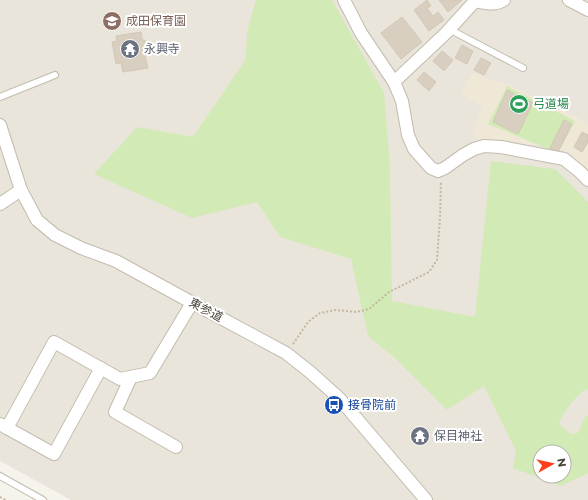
<svg xmlns="http://www.w3.org/2000/svg" width="588" height="500" font-family="Montserrat,'Noto Sans JP',sans-serif">
<style>
.residential{fill:#eae5da;fill-rule:evenodd}
.education{fill:#efe8d6}
.green{fill:#d2eab5;fill-rule:evenodd}
.building{fill:#d8cfc1;stroke:#d3c7b4}
.lines{fill:none;stroke-linecap:round;stroke-linejoin:round}
.service-casing{stroke:#c2bbae;stroke-width:8}
.minor-casing{stroke:#c2bbae;stroke-width:14}
.path{stroke:#c4b79f;stroke-width:2;stroke-dasharray:2 2;stroke-linecap:butt}
.service{stroke:#fff;stroke-width:6}
.minor{stroke:#fff;stroke-width:12}
.labels{text-anchor:middle;stroke-width:4;stroke-linejoin:round;paint-order:stroke}
.education-label{font-size:12px;fill:#785e54;stroke:#fff;text-anchor:start}
.worship-label{font-size:12px;fill:#5b616d;stroke:#fff;text-anchor:start}
.leisure-label{font-size:12px;fill:#27864d;stroke:#fff;text-anchor:start}
.street-label{font-size:12px;fill:#4b4439;stroke:#fff}
.transit-label{font-size:12px;fill:#164399;stroke:#fff;text-anchor:start}
</style>
<rect width="100%" height="100%" fill="#f6f3ec"/>
<path class="residential" d="M0,0h588v500h-517l-71,-39zM540,452h24v24h-24z"/>
<polygon class="education" points="472,73 509,85 579,118 588,124 588,171 566,150 509,141 478,142 473,129 483,107 461,94"/>
<g class="green">
<path d="M256,0h76l52,93 6,76 2,132 83,16 16,-156 64,8 33,33v188l-2,-1c-12,9 -22,21 -27,35l12,10 7,-1 8,-18 2,1v57l-27,13 -48,-18 3,-17 -32,-65 -37,24 -51,-51 -28,-23 -17,-77 -71,-22 -23,-35 -65,16 -98,-44 43,-47 56,10 53,-78 1,-27zM540,452h24v24h-24z"/>
<polygon points="507,86 575,121 558,153 488,124"/>
</g>
<g class="building">
<polygon points="427,0 431,6 427,8 433,16 438,12 444,20 429,31 414,10"/>
<polygon points="439,0 462,0 448,12"/>
<polygon points="402,17 422,42 401,59 381,33"/>
<polygon points="141,32 142,40 145,40 148,55 145,56 148,68 123,72 121,63 116,64 112,42 117,41 116,36"/>
<polygon points="462,45 473,51 467,64 455,58"/>
<polygon points="442,51 453,60 444,71 433,61"/>
<polygon points="481,58 491,63 484,75 474,70"/>
<polygon points="424,72 436,82 429,91 417,80"/>
<polygon points="507,90 533,103 518,134 493,122"/>
<polygon points="564,120 572,124 558,152 550,148"/>
<polygon points="582,132 588,135 588,142 582,152 574,147"/>
</g>
<g class="lines">
<g class="service-casing">
<g id="service">
<polyline points="449,29 523,68"/>
<polyline points="0,97 55,75"/>
<polyline points="0,476 43,500"/>
</g>
</g>
<g class="minor-casing">
<g id="minor">
<path d="M344,0l17,33 33,49 52,-49 29,-32c10,2 20,5 29,-1"/>
<polyline points="569,0 588,10"/>
<polyline points="394,82 402,101 408,135 414,149 431,168 438,171 445,168 463,155 474,149 484,146 501,147 564,159 579,171 588,180"/>
<polyline points="0,125 21,190 37,220 55,235 81,248 116,261 189,301 286,353 310,372 339,398 426,500"/>
<polyline points="0,204 21,190"/>
<polyline points="131,377 115,412 176,447"/>
<polyline points="0,424 7,428 54,342 120,379 150,373 192,303"/>
<polyline points="7,428 54,454 101,368"/>
</g>
</g>
<g class="path">
<polyline points="293,344 308,322 320,313 336,310 356,312 369,309 389,292 429,272 437,260 440,217 441,181"/>
<polyline points="0,497 6,500"/>
</g>
<use href="#service" class="service"/>
<use href="#minor" class="minor"/>
</g>
<defs>
<g id="school-disc" transform="scale(1)"><circle r="9.5" fill="#8d6e63" stroke="#fff"/><path d="M0-5L7-2L0 1L-7-2ZM-4 1L0 2.5L4 1V4Q0 6-4 4Z" fill="#fff"/></g>
<g id="temple-disc" transform="scale(1)"><circle r="9.5" fill="#6b7280" stroke="#fff"/><path d="M0-6L5-2H3V0L6.5 2.5H4V6H1.5V3h-3V6H-4V2.5H-6.5L-3 0V-2H-5Z" fill="#fff"/></g>
<g id="stadium-disc" transform="scale(1)"><circle r="9.5" fill="#2e9e5b" stroke="#fff"/><path d="M0-5a6.5 5 0 1 0 0 10a6.5 5 0 1 0 0-10ZM-3.5-1.8h7v3.6h-7Z" fill="#fff"/></g>
<g id="bus-disc" transform="scale(1)"><circle r="9.5" fill="#1a4fb4" stroke="#fff"/><path d="M-5-6H5V4H4V6H2V4H-2V6H-4V4H-5ZM-3.5-4V0h7V-4ZM-3.5 1.2v1.5H-2V1.2ZM2 1.2v1.5H3.5V1.2Z" fill="#fff"/></g>
</defs>
<g fill-rule="evenodd">
<use href="#school-disc" x="112" y="21"/>
<use href="#temple-disc" x="130" y="49"/>
<use href="#stadium-disc" x="519" y="104"/>
<use href="#bus-disc" x="334" y="405"/>
<use href="#temple-disc" x="420" y="436"/>
</g>
<g class="labels">
<g class="education-label">
<text x="126" y="25">成田保育園</text>
</g>
<g class="worship-label">
<text x="144" y="53">永興寺</text>
<text x="434" y="440">保目神社</text>
</g>
<g class="leisure-label">
<text x="533" y="108">弓道場</text>
</g>
<g class="street-label">
<text transform="translate(206 310) rotate(28)" y="4">東参道</text>
</g>
<g class="transit-label">
<text x="348" y="409">接骨院前</text>
</g>
</g>
<g transform="translate(552 464) rotate(82)"><circle r="19" fill="#ffffff" stroke="#b7b4b0"/>
<path d="M0-3L7 15L0 10L-7 15Z" fill="#fc3f1d"/>
<text y="-6" font-size="11" font-weight="bold" text-anchor="middle" fill="#4b4439">N</text>
</g>
</svg>
